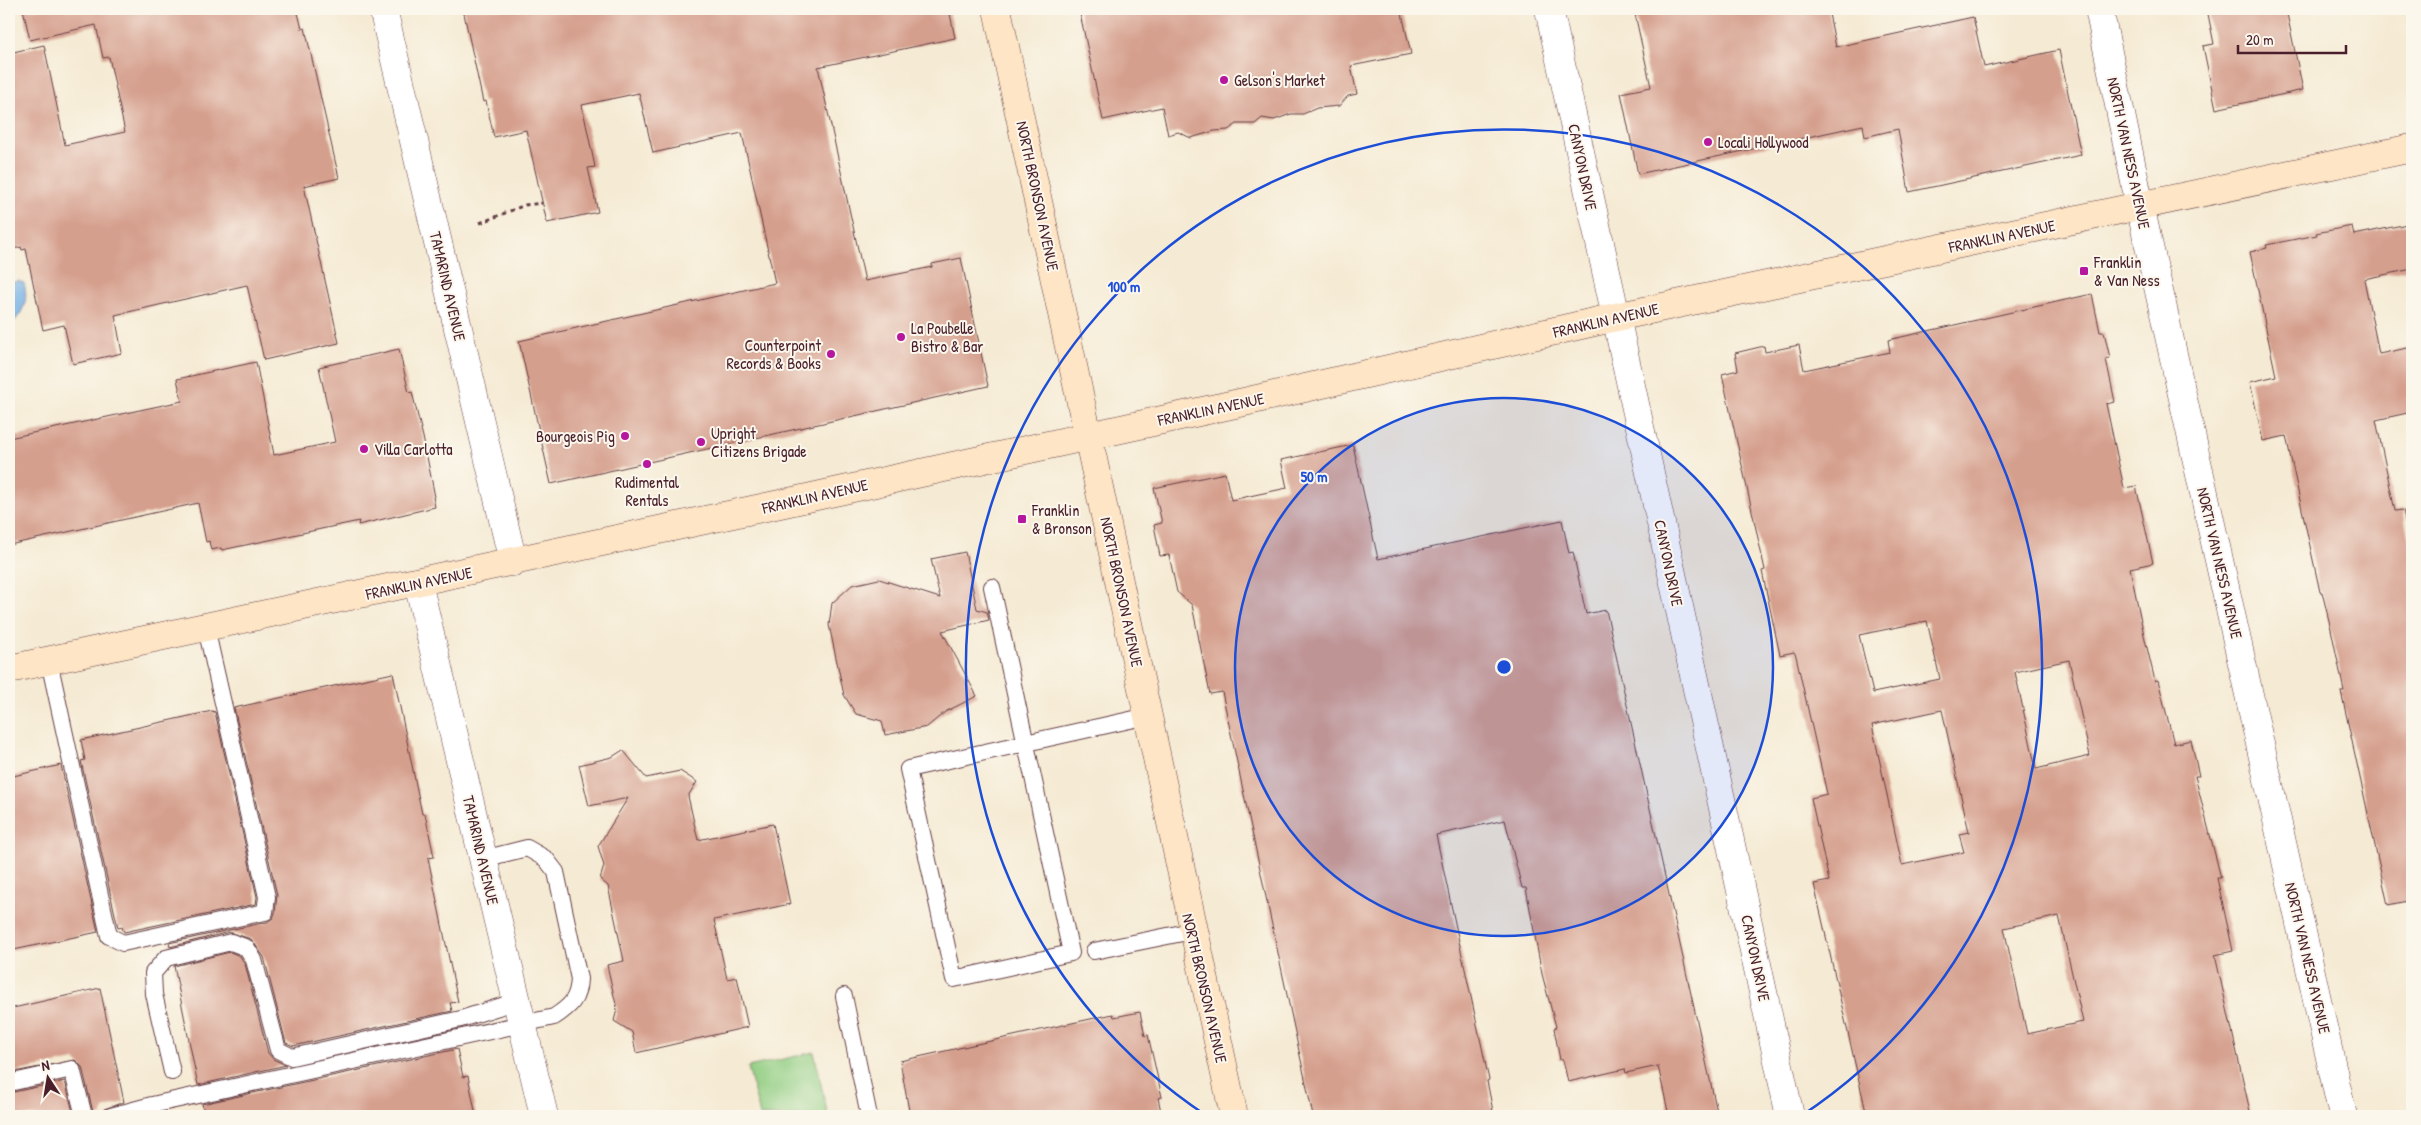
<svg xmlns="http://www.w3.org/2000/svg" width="2421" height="1125" font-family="'Patrick Hand',sans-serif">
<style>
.green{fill:#92ce83;stroke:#6e7657}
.water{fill:#72afe4;stroke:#5e6788}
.building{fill:#d59f8d;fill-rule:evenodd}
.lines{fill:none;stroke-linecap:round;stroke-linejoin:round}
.lane-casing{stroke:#643d44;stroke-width:18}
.street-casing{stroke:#643d44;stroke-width:29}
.secondary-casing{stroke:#643d44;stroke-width:29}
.path{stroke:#643d44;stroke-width:3;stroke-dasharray:4 4;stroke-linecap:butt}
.lane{stroke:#fff;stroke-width:16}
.street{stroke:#fff;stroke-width:28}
.secondary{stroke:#fde5c5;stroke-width:28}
.ring{fill:none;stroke:#1d4ed8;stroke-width:2.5}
.poi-dot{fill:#b5179e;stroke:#fbf7ec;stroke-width:2}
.labels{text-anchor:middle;stroke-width:4;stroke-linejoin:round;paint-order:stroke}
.poi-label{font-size:16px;fill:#4a1f2b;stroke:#fbf7ec;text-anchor:start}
.street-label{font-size:16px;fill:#4a1f2b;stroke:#fbf7ec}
.centre{fill:#1d4ed8;stroke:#fbf7ec;stroke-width:2.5}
.ring-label{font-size:15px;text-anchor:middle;font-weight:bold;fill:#1d4ed8;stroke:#fbf7ec;stroke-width:4;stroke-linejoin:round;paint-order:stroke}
</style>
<rect width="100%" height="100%" fill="#fbf7ec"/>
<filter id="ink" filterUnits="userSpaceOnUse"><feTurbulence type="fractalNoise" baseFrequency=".02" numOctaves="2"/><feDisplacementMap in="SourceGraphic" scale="10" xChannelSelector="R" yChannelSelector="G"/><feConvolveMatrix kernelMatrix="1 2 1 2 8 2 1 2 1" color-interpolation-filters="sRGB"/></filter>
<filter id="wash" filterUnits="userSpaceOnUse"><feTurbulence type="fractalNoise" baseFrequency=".0096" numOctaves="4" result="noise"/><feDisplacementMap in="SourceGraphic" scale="20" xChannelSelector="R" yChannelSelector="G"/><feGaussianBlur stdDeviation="1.12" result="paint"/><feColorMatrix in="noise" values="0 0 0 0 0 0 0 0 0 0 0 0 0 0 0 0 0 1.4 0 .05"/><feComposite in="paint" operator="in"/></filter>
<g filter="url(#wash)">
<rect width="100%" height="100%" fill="#f5ead3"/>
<polygon class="green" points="814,1052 828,1116 760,1116 748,1067"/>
<path class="water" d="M18,281l6,2c5,19 -1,30 -15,44v-44z"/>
<g id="blocks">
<g class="building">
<polygon points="23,9 297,9 302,29 305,28 339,178 304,186 339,343 264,360 247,285 115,315 122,353 73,364 64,325 43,330 26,249 22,250 21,247 9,250 9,53 44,45 65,145 125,132 109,57 103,58 96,25 30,40"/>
<polygon points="463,9 949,9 955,38 818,67 865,281 932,267 932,264 961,258 988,386 551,484 519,341 775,283 742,133 653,153 639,93 582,105 595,167 588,168 598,212 547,223 526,130 494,137 486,101 483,102"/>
<polygon points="1079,9 1401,9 1411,54 1351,66 1357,94 1348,96 1339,106 1317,108 1303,114 1291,114 1274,120 1262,118 1255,124 1237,124 1228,130 1214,131 1191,138 1178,132 1168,135 1162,107 1103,120"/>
<polygon points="1660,9 1828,9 1836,47 1973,17 1984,67 2059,50 2081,155 1909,192 1898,129 1865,137 1863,125 1638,174 1621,93 1651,87 1635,14"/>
<polygon points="2207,9 2286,9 2303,90 2216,109 2203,46 2214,44"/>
<polygon points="2412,223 2412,269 2364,279 2379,354 2412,347 2412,412 2376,420 2395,511 2403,510 2412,555 2412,900 2388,905 2341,691 2344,691 2331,629 2322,592 2320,592 2286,436 2263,441 2250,382 2276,376 2250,252 2267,248 2266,245 2317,235 2316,233 2352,226 2354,235"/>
<path d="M2092,294l8,38h4l6,26 -4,1 9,43 -9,2 18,84 12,-2 17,77 -23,5 14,67 11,46 3,-1 16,64 17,-4 8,36h-4l26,102h-4l16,73 -18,4 36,161h-384l-53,-232 15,-3 -18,-83 16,-4 -31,-138 -2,-4 -14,3 -18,-84 3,-1 -43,-196 16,-4 -3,-17 29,-7 1,6 34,-7 5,25 86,-18 -2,-12zM1927,621l13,58 -67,14 -14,-58zM2069,660l21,96 -54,13 -21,-97zM1942,710l27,122 -10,2 5,18 -62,13 -30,-140zM2059,916l24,106 -56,12 -23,-106z"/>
<polygon points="399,349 409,393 412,392 423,437 435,497 433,497 435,507 358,525 359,521 222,550 221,548 211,550 209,541 206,542 198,503 9,545 9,438 182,401 177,379 256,362 274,455 335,442 319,367"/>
<polygon points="1353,445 1378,559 1562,520 1569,553 1573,552 1586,614 1606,610 1718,1116 1669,1116 1658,1066 1626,1073 1625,1069 1568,1082 1563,1060 1560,1060 1554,1028 1556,1027 1542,974 1526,888 1522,888 1505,820 1436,835 1489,1080 1487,1081 1494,1116 1313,1116 1222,692 1210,694 1192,605 1177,592 1169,555 1160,556 1154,525 1162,523 1154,488 1225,473 1231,500 1287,488 1281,460"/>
<polygon points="965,552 977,609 987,612 989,620 942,631 977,696 945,712 927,727 885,735 882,721 856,714 844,695 829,625 832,603 852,585 879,579 940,598 931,559"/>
<polygon points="393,673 422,814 425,814 434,857 428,858 458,1002 450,1003 452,1011 293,1046 286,1043 264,957 251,939 229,932 170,947 169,943 267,922 273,918 275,913 277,895 234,708"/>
<polygon points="212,711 215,712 257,897 256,904 124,932 122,927 118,928 81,761 85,760 81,740"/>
<polygon points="623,750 646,778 680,771 697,782 688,796 698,840 773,824 790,904 714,920 727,979 737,977 748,1027 636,1053 632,1032 614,1021 617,1009 607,965 624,961 608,886 600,879 604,866 598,846 628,798 589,806 579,765 612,757"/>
<polygon points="61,765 98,932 9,951 9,777"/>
<polygon points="230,952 240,956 245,964 268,1053 273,1059 286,1065 198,1085 174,966"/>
<polygon points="100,988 124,1102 104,1109 101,1116 94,1116 82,1067 75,1060 9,1073 9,1009"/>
<polygon points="1140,1012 1145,1036 1148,1035 1162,1097 1158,1098 1162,1116 910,1116 900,1061 1113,1014 1114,1017"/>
<polygon points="457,1049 463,1077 468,1076 476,1116 205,1116 202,1104"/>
<polygon points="65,1081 74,1116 9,1116 9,1093"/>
</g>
</g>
</g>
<g filter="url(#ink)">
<use href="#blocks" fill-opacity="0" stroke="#643d44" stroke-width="1"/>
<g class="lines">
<g class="lane-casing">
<g id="lane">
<polyline points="992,587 1071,953 954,979 908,769 1148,716"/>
<polyline points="49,661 109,936 123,943 265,912 267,897 206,628"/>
<polyline points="1094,951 1192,931"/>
<polyline points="844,996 869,1116"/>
<polyline points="172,1072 154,994 153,973 166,958 231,942 247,948 254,960 278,1050 292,1057 461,1019 517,1001"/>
<polyline points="9,1083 72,1069 84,1116"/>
<path d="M111,1116l41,-11 402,-88c17,-11 24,-18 25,-38l-23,-107 -10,-13 -19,-11 -44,11"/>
</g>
</g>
<g class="street-casing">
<g id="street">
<polyline points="383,9 513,562"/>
<polyline points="1549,9 1790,1116"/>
<polyline points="2099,9 2140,206 2343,1116"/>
<polyline points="418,583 544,1116"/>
</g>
</g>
<g class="secondary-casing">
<g id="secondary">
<path d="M997,9c81,368 155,739 237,1107"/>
<polyline points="9,669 780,504 1244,402 1616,317 2412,148"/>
</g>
</g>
<polyline class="path" points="480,223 525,205 542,203"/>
<use href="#lane" class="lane"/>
<use href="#street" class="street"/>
<use href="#secondary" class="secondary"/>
</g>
</g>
<circle cx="1504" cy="667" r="269" fill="#1d4ed8" fill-opacity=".12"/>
<g class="ring">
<circle cx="1504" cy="667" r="269"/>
<path d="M1207 1116A538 538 0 1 1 1801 1116"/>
</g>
<g class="poi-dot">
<circle cx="1224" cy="80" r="5"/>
<circle cx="1708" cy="142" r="5"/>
<rect x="2079" y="266" width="10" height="10" rx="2.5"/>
<circle cx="901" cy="337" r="5"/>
<circle cx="831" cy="354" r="5"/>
<circle cx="625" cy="436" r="5"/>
<circle cx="701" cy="442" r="5"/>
<circle cx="364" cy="449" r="5"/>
<circle cx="647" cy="464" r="5"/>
<rect x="1017" y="514" width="10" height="10" rx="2.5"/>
</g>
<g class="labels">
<g class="poi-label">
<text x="1234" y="86">Gelson's Market</text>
<text x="1718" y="148">Locali Hollywood</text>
<text x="2094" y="268">Franklin<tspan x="2094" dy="18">&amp; Van Ness</tspan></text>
<text x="911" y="334">La Poubelle<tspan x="911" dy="18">Bistro &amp; Bar</tspan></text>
<text x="821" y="351" text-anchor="end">Counterpoint<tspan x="821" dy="18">Records &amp; Books</tspan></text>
<text x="711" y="439">Upright<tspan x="711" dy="18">Citizens Brigade</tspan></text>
<text x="615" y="442" text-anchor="end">Bourgeois Pig</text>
<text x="374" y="455">Villa Carlotta</text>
<text x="647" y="488" text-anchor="middle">Rudimental<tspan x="647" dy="18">Rentals</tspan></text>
<text x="1032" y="516">Franklin<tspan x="1032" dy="18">&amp; Bronson</tspan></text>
</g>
<g class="street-label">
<text transform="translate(2129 153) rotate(78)" y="6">NORTH VAN NESS AVENUE</text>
<text transform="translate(1583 167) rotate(78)" y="6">CANYON DRIVE</text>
<text transform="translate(1038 196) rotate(78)" y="6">NORTH BRONSON AVENUE</text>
<text transform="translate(2002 236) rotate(-12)" y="6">FRANKLIN AVENUE</text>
<text transform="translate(448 286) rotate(77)" y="6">TAMARIND AVENUE</text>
<text transform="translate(1606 320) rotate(-13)" y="6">FRANKLIN AVENUE</text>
<text transform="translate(1211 409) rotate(-12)" y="6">FRANKLIN AVENUE</text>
<text transform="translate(815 496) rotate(-13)" y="6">FRANKLIN AVENUE</text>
<text transform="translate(1669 563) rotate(78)" y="6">CANYON DRIVE</text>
<text transform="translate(2220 563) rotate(77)" y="6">NORTH VAN NESS AVENUE</text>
<text transform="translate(419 583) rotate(-12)" y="6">FRANKLIN AVENUE</text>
<text transform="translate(1122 592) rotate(78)" y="6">NORTH BRONSON AVENUE</text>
<text transform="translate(481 850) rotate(77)" y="6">TAMARIND AVENUE</text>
<text transform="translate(1756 958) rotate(78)" y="6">CANYON DRIVE</text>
<text transform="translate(2308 958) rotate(77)" y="6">NORTH VAN NESS AVENUE</text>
<text transform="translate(1205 988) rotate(77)" y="6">NORTH BRONSON AVENUE</text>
</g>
</g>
<circle cx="1504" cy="667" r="8" class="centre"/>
<g class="ring-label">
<text x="1124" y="292">100 m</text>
<text x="1314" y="482">50 m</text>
</g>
<rect width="2421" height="1125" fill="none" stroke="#fbf7ec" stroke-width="30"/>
<g transform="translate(48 1078) rotate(348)" stroke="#fbf7ec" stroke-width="4" paint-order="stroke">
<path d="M0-4L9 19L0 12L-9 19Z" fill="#4a1f2b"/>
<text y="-8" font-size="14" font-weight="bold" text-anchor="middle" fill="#4a1f2b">N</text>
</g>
<path d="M2238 45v8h108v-8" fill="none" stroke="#4a1f2b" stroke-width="2.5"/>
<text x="2246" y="45" font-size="15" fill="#4a1f2b" stroke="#fbf7ec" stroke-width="4" paint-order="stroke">20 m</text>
</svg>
